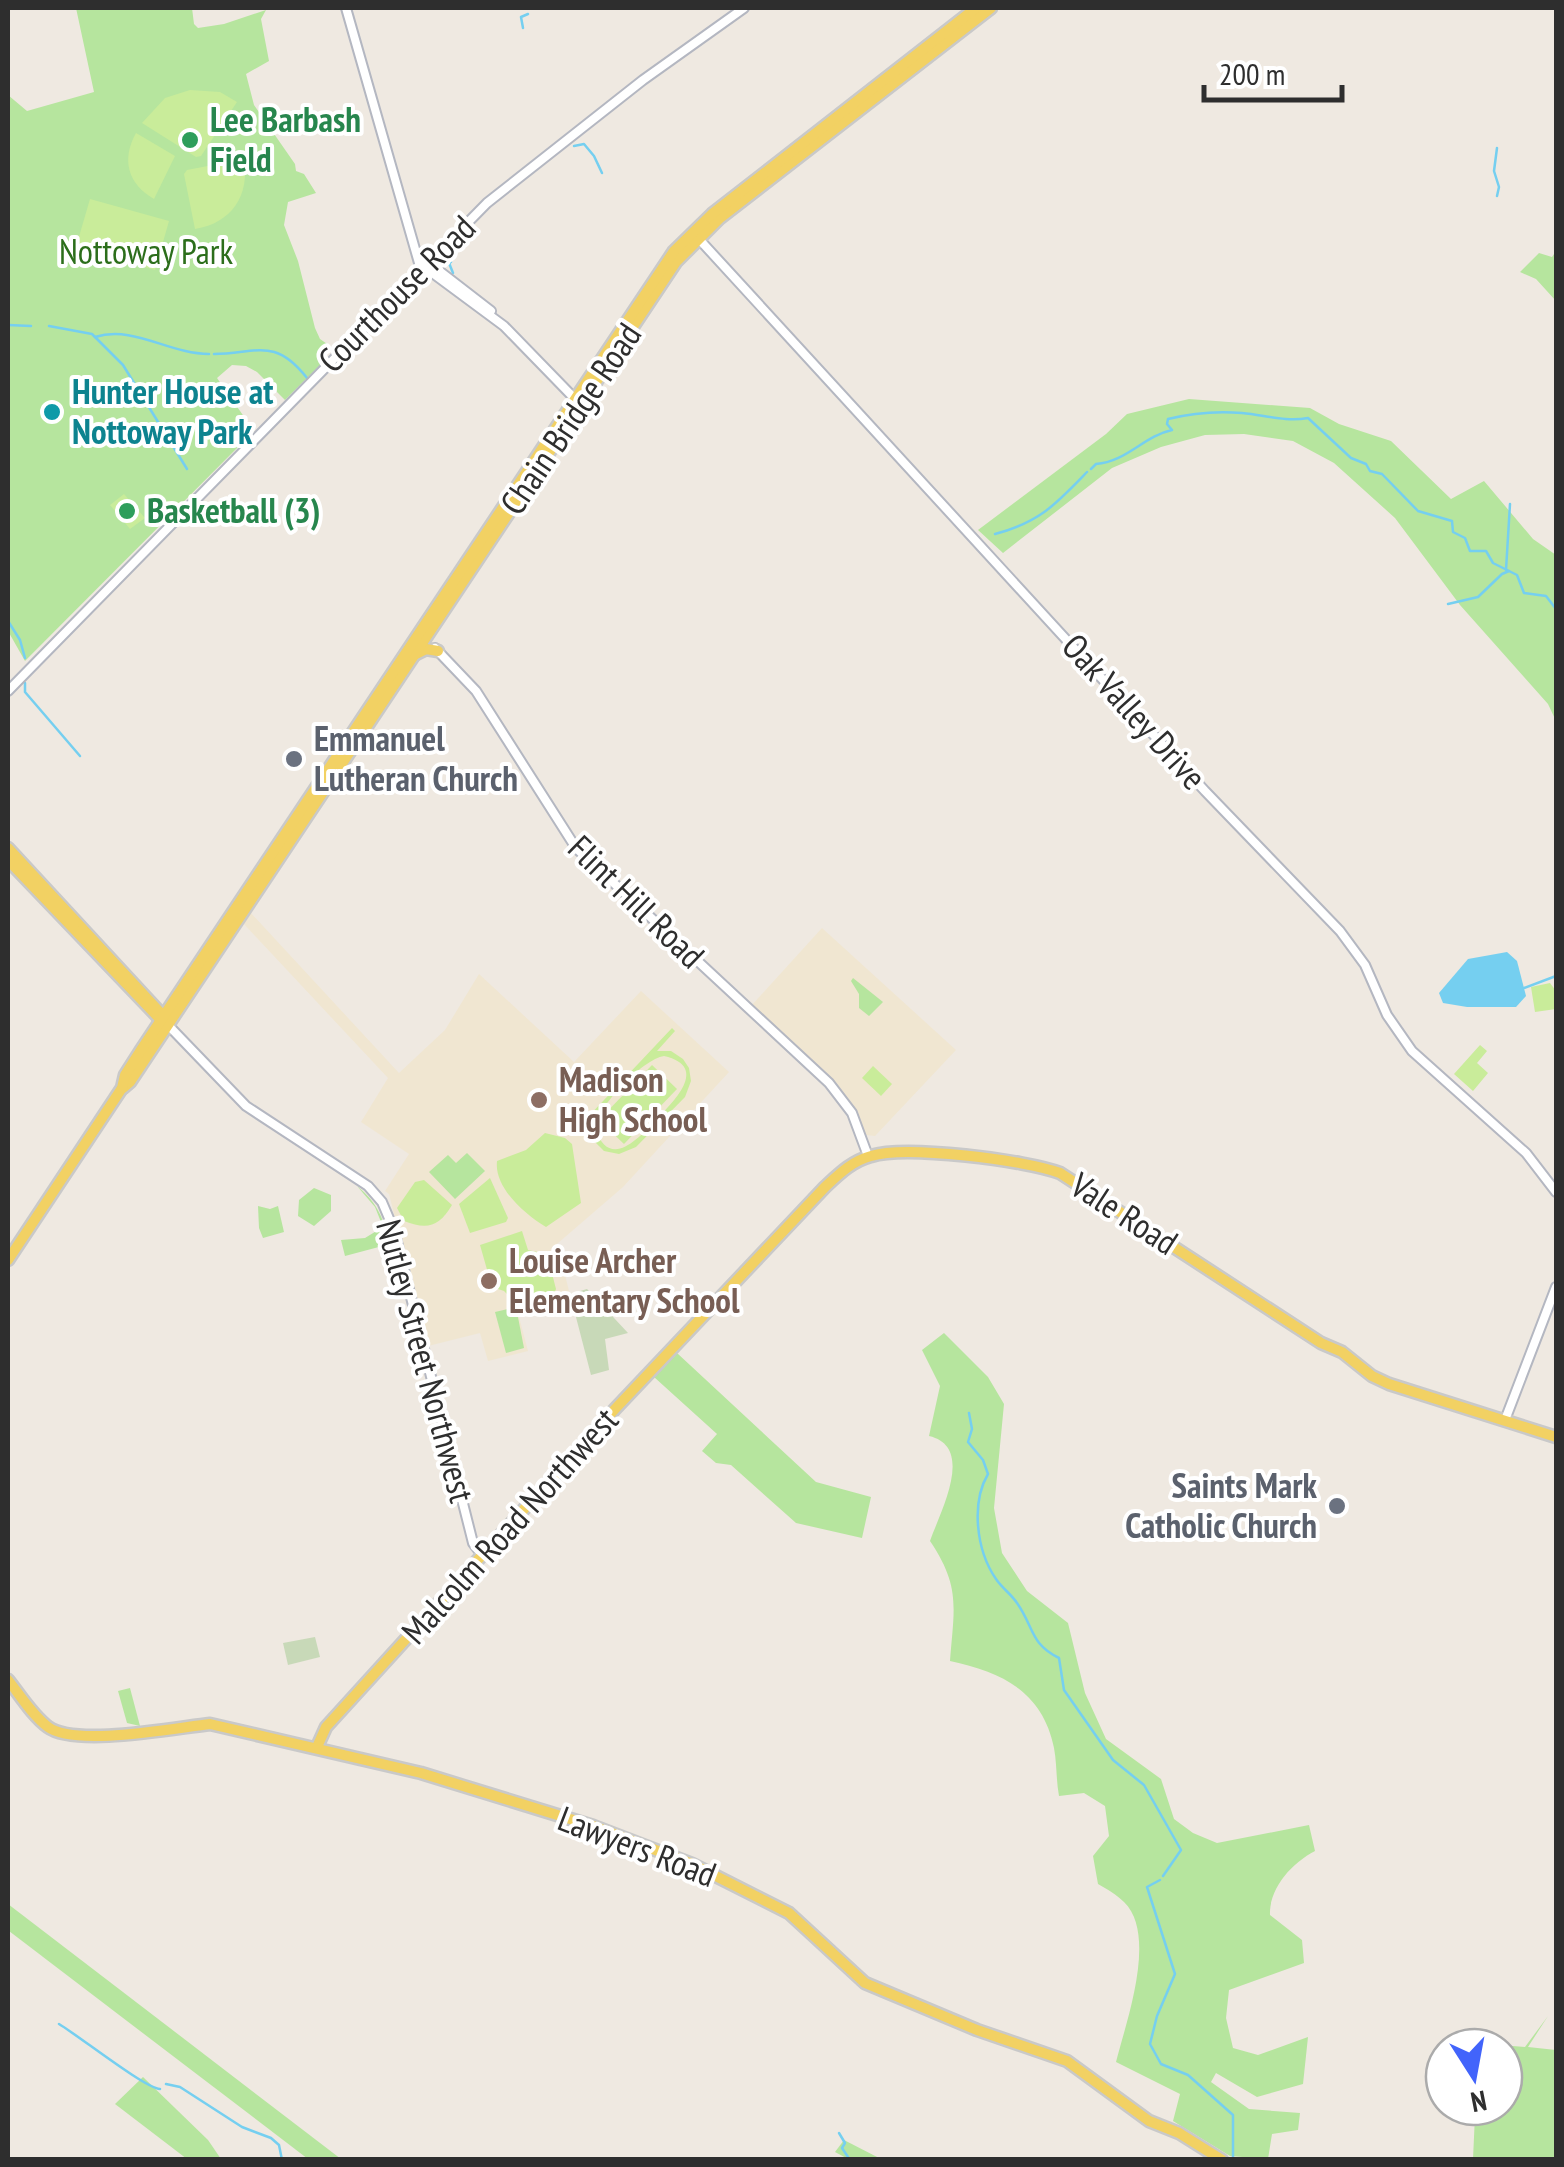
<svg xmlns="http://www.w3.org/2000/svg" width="1564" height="2167" font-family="'PT Sans Narrow',sans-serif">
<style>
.education{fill:#f0e6d1}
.green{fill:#b6e59e}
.cemetery{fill:#c8d9b8}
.pitch{fill:#c9ec9a;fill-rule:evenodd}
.water{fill:#75cff0}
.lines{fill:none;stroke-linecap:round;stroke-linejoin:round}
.stream{stroke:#75cff0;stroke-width:2.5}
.minor-casing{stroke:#b4b7c1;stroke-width:12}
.major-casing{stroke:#c9c9c9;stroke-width:15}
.minor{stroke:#fff;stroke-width:8}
.major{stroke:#f2d163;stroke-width:10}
.leisure-dot{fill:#2e9e5b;stroke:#fff;stroke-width:4}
.culture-dot{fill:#0f9aa8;stroke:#fff;stroke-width:4}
.worship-dot{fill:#6b7280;stroke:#fff;stroke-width:4}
.education-dot{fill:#8d6e63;stroke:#fff;stroke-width:4}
.labels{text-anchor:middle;stroke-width:8;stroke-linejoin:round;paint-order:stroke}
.leisure-label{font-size:35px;font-weight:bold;fill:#27864d;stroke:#fff;text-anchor:start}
.park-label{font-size:35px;fill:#2c6e1b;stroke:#fff}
.street-label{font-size:35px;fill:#2e2e2e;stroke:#fff}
.culture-label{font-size:35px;font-weight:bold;fill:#0d838f;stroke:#fff;text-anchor:start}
.worship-label{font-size:35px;font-weight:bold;fill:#5b616d;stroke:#fff;text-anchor:start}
.education-label{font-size:35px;font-weight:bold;fill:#785e54;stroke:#fff;text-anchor:start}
</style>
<rect width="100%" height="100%" fill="#efe9e1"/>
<g class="education">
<polygon points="250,912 399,1073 445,1030 479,974 574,1062 641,991 729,1072 623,1187 550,1250 562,1263 571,1299 518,1313 528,1351 488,1361 480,1333 428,1346 389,1194 385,1191 409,1154 361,1122 388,1078 243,923"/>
<polygon points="822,928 956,1050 875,1136 866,1135 853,1107 832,1080 751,1006"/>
</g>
<g class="green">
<polygon points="76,8 192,8 194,24 198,28 224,24 266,10 261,19 269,61 246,74 254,105 295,164 296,171 304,174 316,193 288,202 284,225 298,261 315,328 320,339 330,346 323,355 323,362 285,400 257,372 246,366 232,365 217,378 254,431 25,661 8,631 8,95 27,111 94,92"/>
<polygon points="1556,251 1556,301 1536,279 1520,272 1539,253 1552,257"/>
<polygon points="1189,399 1310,408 1339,424 1391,441 1451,499 1484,481 1533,539 1556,555 1556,721 1548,704 1460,605 1395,518 1334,463 1293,441 1244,434 1205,435 1161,447 1112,468 1003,553 978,530 1106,434 1127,414"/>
<polygon points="853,978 883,1002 869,1016 859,1008 859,994 851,981"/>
<polygon points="467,1153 485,1171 455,1199 429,1172 448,1155 456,1163"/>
<path d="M357,1186c21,17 26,32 33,58l-45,12 -4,-16 24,-2 18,-11 -8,-20z"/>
<polygon points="314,1188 331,1195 331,1211 314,1226 298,1216 299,1200"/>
<polygon points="258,1206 270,1209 278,1206 284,1232 263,1238 259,1228"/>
<polygon points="516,1307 524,1348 506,1353 495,1312"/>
<path d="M944,1333l44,44 16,27 -10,104 8,45 25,38 41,32 17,70 21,46 55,40 13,40 19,14 24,10 92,-18 6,26c-23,12 -46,37 -45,64l32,25 2,23 -75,27 -3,28 7,30 25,7 50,-18 -5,47 -46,13 -41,-24 -5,9 38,27 51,4 -2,17 -26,4 -4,25 -38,-3 -57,-35 7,-27 -64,-32c10,-40 42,-127 8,-160 -7,-7 -17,-13 -26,-18l-5,-28 16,-20 -4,-30 -21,-13 -25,3c-3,-16 -2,-32 -5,-48 -11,-56 -52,-76 -104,-87 4,-53 11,-74 -20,-120 10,-29 46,-94 -1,-105l11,-50 -18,-36z"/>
<polygon points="677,1353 816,1482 871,1497 862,1538 796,1523 731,1465 716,1463 702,1451 717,1434 654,1377"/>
<polygon points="130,1688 140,1726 127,1723 118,1691"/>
<polygon points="8,1904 341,2159 308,2159 9,1931"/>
<polygon points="1548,2016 1528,2047 1556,2050 1556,2159 1473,2159 1475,2115 1466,2107 1475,2111 1476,2107 1504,2107 1504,2047 1476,2047 1476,2043 1525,2047"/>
<polygon points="143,2077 208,2140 221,2159 187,2159 115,2104"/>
<polygon points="844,2140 881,2159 848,2159 835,2152"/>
</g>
<g class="cemetery">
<polygon points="587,1289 628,1333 605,1339 609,1370 591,1375 570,1294"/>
<polygon points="315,1637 320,1657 288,1665 283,1643"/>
</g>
<g class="pitch">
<polygon points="190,90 220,92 237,102 201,156 196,157 142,123 165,98"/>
<path d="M136,133l39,23 -21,43c-26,-15 -33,-39 -18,-66z"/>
<path d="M244,159c6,36 -12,64 -49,70l-11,-55 3,-4z"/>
<polygon points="90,199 169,221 155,270 76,247"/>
<polygon points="124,494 145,518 130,529 110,505"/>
<polygon points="1550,983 1556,991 1556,1009 1535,1012 1531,987"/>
<path d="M672,1028l3,3 -18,20h14l12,8 6,9 2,13 -6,16 -49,50 -17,7 -15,-3 -9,-9 -8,-24zM664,1056c47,11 8,47 -9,65 -18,19 -46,49 -60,7 2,-21 48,-69 69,-72z"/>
<polygon points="1480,1045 1487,1051 1477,1063 1488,1073 1473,1091 1454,1074"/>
<polygon points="652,1065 677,1089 624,1144 599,1120"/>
<polygon points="873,1066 892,1084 881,1096 862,1078"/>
<path d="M545,1133l20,5 7,6 9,59 -35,24c-21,-13 -52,-39 -49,-66l29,-11z"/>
<polygon points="490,1178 508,1218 506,1222 470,1233 459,1204"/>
<path d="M424,1180l28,25c-13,22 -25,25 -48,16l-7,-13 18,-26z"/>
<polygon points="522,1231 528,1250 547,1254 556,1289 554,1294 517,1304 504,1291 492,1287 480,1245"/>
</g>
<polygon class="water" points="1507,952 1517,961 1526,996 1516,1007 1467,1007 1443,1003 1439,993 1468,959"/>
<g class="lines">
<g class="stream">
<polyline points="523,28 521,17 528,14"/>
<polyline points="574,146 584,144 594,156 602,173"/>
<polyline points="1497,196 1499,187 1494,171 1497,148"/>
<polyline points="449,263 453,273"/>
<polyline points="446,265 451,262"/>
<polyline points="8,325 31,326"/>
<polyline points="49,326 92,334 123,365 187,469"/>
<path d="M95,337c39,-12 74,17 114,17"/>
<path d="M214,354c42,0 60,-18 93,24"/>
<path d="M1091,469l5,-5c30,-2 48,-28 76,-34l-5,-6 1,-5c24,-6 50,-8 74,-6 23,2 43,9 66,5l43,40 15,6 4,7 12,3 36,37 34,10 1,11 12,6 5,13h16l7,12 24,12 7,18 22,3 10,13"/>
<path d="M995,534c45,-12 61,-30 92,-62"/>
<polyline points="1506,570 1510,504"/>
<polyline points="1448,604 1478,597 1502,574 1509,571"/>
<polyline points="8,621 20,640 25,658"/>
<polyline points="25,683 25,692 80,756"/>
<polyline points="1524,988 1556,976"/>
<path d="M969,1413l3,16 -4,13 15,18 5,14c-17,29 -12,76 8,105 6,9 15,15 21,24 17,24 13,41 42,55l5,32 49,70 31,25 37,65 -18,26"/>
<polyline points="1160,1880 1147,1887 1175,1974 1157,2016 1150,2044 1161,2064 1188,2075 1233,2115 1233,2160"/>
<path d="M59,2024c20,12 87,65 101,65"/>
<polyline points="166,2084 180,2087 242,2127 271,2138 279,2145 282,2160"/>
<polyline points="839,2133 845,2143 842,2148 850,2160"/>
</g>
<g class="minor-casing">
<g id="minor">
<polyline points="346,8 419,263 504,326 577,401"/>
<polyline points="698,238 1205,791 1340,931 1365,965 1387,1015 1412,1051 1526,1153 1556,1192"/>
<polyline points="438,257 438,270 491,311"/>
<polyline points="435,648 476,691 576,848 829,1083 852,1113 868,1156"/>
<polyline points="8,691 487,203 643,80 744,8"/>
<polyline points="168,1025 246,1106 368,1186 382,1202 394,1230 473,1543 483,1556"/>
<polyline points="1505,1420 1556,1287"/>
</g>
</g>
<g class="major-casing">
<g id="major">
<polyline points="414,655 426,649 438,651"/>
<polyline points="8,848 166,1019"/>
<polyline points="8,860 159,1018"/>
<polyline points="123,1088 130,1082 676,262 720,218 991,8"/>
<polyline points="8,1260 122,1088 125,1075 141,1050 674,251 712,214 976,8"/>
<path d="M8,1680c12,15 24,35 40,47 27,20 126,1 162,-3l13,3 198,46 172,53 99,38 97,49 76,70 112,47 90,31 82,60 30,12 43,27"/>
<path d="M317,1747l9,-20 289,-318 210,-222c14,-13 27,-26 46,-31 34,-11 155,4 189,17l261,170 21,9 30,24 17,8 167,53"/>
</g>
</g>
<use href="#minor" class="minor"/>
<use href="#major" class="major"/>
</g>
<g class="leisure-dot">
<circle cx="190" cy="140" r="10"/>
<circle cx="127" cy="511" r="10"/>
</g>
<circle class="culture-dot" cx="52" cy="412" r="10"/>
<g class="worship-dot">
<circle cx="294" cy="759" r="10"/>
<circle cx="1337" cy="1506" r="10"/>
</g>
<g class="education-dot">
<circle cx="539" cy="1100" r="10"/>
<circle cx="489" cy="1281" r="10"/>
</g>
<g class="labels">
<g class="leisure-label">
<text x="210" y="132">Lee Barbash<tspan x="210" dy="40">Field</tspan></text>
<text x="147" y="523">Basketball (3)</text>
</g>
<g class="park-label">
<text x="146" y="264">Nottoway Park</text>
</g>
<g class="street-label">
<text transform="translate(397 294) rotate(-45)" y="12">Courthouse Road</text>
<text transform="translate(571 419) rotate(-56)" y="12">Chain Bridge Road</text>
<text transform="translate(1134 712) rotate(48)" y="12">Oak Valley Drive</text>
<text transform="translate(636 902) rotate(44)" y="12">Flint Hill Road</text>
<text transform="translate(1124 1214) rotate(33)" y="12">Vale Road</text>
<text transform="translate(425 1361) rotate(75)" y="12">Nutley Street Northwest</text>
<text transform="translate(510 1526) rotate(-48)" y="12">Malcolm Road Northwest</text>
<text transform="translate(637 1847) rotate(21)" y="12">Lawyers Road</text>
</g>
<g class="culture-label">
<text x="72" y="404">Hunter House at<tspan x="72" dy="40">Nottoway Park</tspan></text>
</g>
<g class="worship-label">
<text x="314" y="751">Emmanuel<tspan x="314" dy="40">Lutheran Church</tspan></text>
<text x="1317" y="1498" text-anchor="end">Saints Mark<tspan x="1317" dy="40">Catholic Church</tspan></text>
</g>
<g class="education-label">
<text x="559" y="1092">Madison<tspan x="559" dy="40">High School</tspan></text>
<text x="509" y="1273">Louise Archer<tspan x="509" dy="40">Elementary School</tspan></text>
</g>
</g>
<rect width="1564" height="2167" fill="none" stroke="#2e2e2e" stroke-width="20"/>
<g transform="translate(1474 2077) rotate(169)"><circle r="48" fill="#ffffff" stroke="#ababab" stroke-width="2.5"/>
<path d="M0-8L18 38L0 25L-18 38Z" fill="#4264fb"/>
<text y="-15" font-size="28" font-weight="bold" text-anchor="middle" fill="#2e2e2e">N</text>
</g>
<path d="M1204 85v15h138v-15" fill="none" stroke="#2e2e2e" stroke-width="5"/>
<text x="1219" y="85" font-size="30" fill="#2e2e2e" stroke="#ffffff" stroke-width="8" paint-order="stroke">200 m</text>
</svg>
